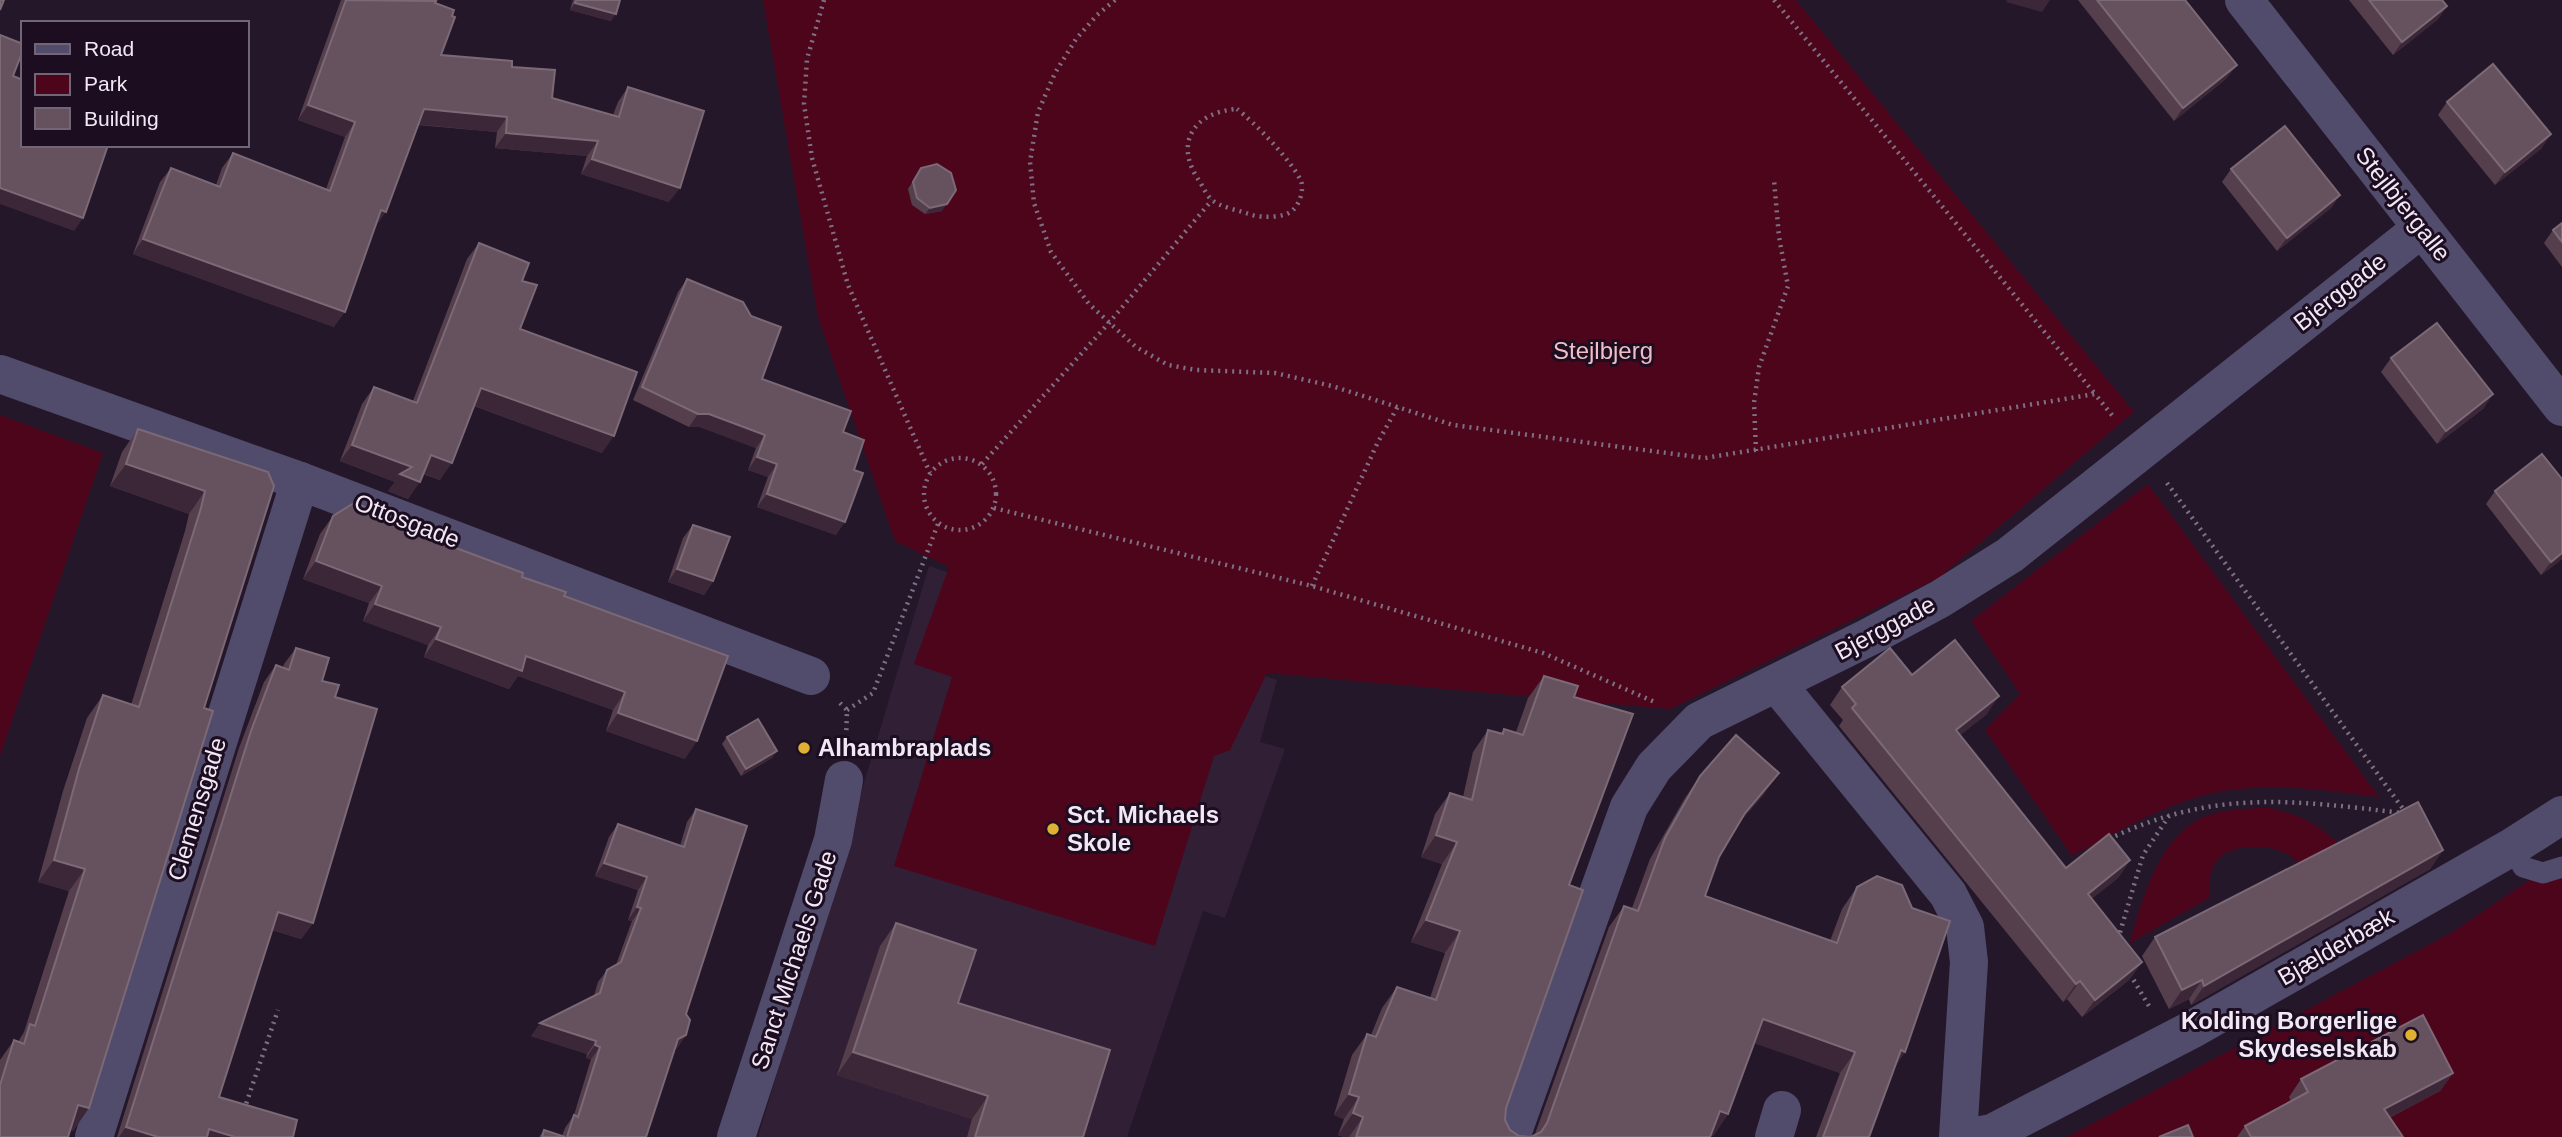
<svg xmlns="http://www.w3.org/2000/svg" width="2562" height="1137" font-family="Helvetica,sans-serif">
<style>
.built{fill:#311f36}
.green{fill:#4d051c}
.lines{fill:none;stroke-linecap:round;stroke-linejoin:round}
.path{stroke:#7e7182;stroke-width:4.5;stroke-dasharray:2 5;stroke-linecap:butt}
.lane{stroke:#514c6c;stroke-width:21}
.street{stroke:#514c6c;stroke-width:38}
.wall{fill:#553f4d}
.shaded-wall{fill:#3b2737}
.building{fill:#66515f;stroke:#7c6976;stroke-width:2}
.poi-dot{fill:#dfb034;stroke:#1c0e20;stroke-width:2.5}
.labels{text-anchor:middle;stroke-width:6;stroke-linejoin:round;paint-order:stroke}
.street-label{font-size:24px;fill:#f2e8f5;stroke:#1c0e20}
.park-label{font-size:24px;fill:#f0bec4;stroke:#1c0e20}
.poi-label{font-size:24px;font-weight:bold;fill:#f2e8f5;stroke:#1c0e20;text-anchor:start}
</style>
<rect width="100%" height="100%" fill="#25172a"/>
<polygon class="built" points="929,566 1277,680 1260,742 1285,749 1225,918 1203,911 1127,1137 758,1137"/>
<g class="green">
<polygon points="763,0 1796,0 2134,412 1940,577 1670,709 1267,673 1230,750 1214,756 1155,946 894,866 952,677 914,664 949,567 895,541 818,317"/>
<polygon points="0,415 103,453 0,756"/>
<path d="M2148,484l231,313c-51,-6 -103,-15 -155,-6 -54,9 -104,40 -152,65l-87,-126 35,-36 -49,-73z"/>
<path d="M2267,807c29,7 52,15 73,39l-39,21c-3,-4 -7,-9 -12,-12 -17,-11 -59,-13 -72,6 -9,11 -7,24 -8,37l-79,45c12,-44 31,-115 82,-129 17,-5 37,-5 55,-7z"/>
<polygon points="2562,858 2562,1137 2067,1137 2451,933"/>
</g>
<g class="lines">
<g class="path">
<polyline points="824,0 807,59 804,104 812,158 848,285 930,473"/>
<polyline points="1115,0 1097,15 1076,39 1055,73 1038,112 1030,162 1034,203 1051,252 1089,304 1136,347 1168,365 1196,370 1275,373 1332,386 1453,425 1705,458 2095,394 2115,419"/>
<polyline points="1774,0 2095,394"/>
<path d="M1237,109c17,13 55,52 64,72 3,9 -1,22 -8,29 -8,8 -31,8 -41,5 -11,-4 -32,-8 -40,-15 -5,-4 -9,-13 -12,-18 -27,-38 -7,-70 37,-73z"/>
<polyline points="1756,451 1754,403 1759,367 1788,286 1779,237 1774,180"/>
<circle cx="960" cy="494" r="36"/>
<polyline points="982,464 1108,324 1212,200"/>
<polyline points="2167,483 2406,813"/>
<polyline points="994,508 1312,586 1543,653 1657,703"/>
<polyline points="1312,586 1377,444 1398,406"/>
<polyline points="840,703 847,710 846,741"/>
<polyline points="847,710 873,693 938,524"/>
<path d="M2109,839c104,-50 183,-39 293,-26"/>
<polyline points="2118,939 2143,855 2169,816"/>
<polyline points="2130,974 2149,1006"/>
<polyline points="244,1110 278,1010"/>
</g>
<polyline class="lane" points="2512,847 2523,867 2543,873 2562,867"/>
<g class="street">
<polyline points="2244,0 2562,407"/>
<polyline points="0,374 300,481 811,676"/>
<polyline points="1777,684 1948,894 1965,927 1969,962 1958,1137"/>
<polyline points="94,1137 300,481"/>
<polyline points="736,1137 833,840 844,780"/>
<polyline points="1511,1137 1629,807 1654,767 1699,721 1869,637 1940,599 2010,555 2422,228"/>
<polyline points="1774,1137 1782,1110"/>
<polyline points="1971,1137 1992,1133 2191,1030 2512,847 2562,815"/>
</g>
</g>
<g class="wall">
<polygon points="341,0 434,0 441,55 512,67 552,98 613,115 618,102 628,87 669,202 581,174 587,156 495,148 497,132 418,125 334,327 133,254 160,182 171,168 216,185 222,168 233,153 326,189 345,137 298,120"/>
<polygon points="573,0 620,0 611,21 570,10"/>
<polygon points="2078,0 2185,0 2227,78 2174,121"/>
<polygon points="2349,0 2442,0 2447,6 2438,19 2393,55"/>
<polygon points="2447,102 2542,148 2495,185 2438,115"/>
<polygon points="921,168 942,211 925,214 912,205 908,189"/>
<polygon points="2231,169 2340,195 2331,208 2277,251 2222,182"/>
<polygon points="2562,223 2562,267 2544,243 2553,230"/>
<polygon points="479,243 522,281 520,329 602,453 474,406 440,480 423,474 408,499 388,491 395,482 340,461 362,404 374,387 413,401 467,259"/>
<polygon points="687,279 762,379 843,432 854,470 836,535 757,507 768,477 748,470 756,448 700,427 689,427 633,400 678,292"/>
<polygon points="2391,358 2484,408 2437,444 2381,372"/>
<polygon points="138,429 268,472 204,708 89,1108 73,1131 70,1129 0,1137 0,1060 14,1040 18,1042 24,1032 69,891 38,882 63,791 87,718 103,695 131,705 185,531 189,514 110,486 122,452"/>
<polygon points="2495,491 2562,559 2541,575 2486,504"/>
<polygon points="333,516 402,528 564,596 685,759 606,731 613,710 518,676 509,689 424,657 428,645 363,621 369,603 303,579 320,534"/>
<polygon points="693,525 713,581 704,595 668,582 683,538"/>
<polygon points="296,648 335,697 313,923 301,939 272,930 219,1097 293,1137 117,1137 239,748 264,682 276,665 283,668 284,664"/>
<polygon points="1912,675 1987,714 1960,735 2066,868 2130,860 2118,878 2091,899 2142,962 2129,980 2082,1017 2067,999 2063,1002 1839,726 1843,720 1830,705 1842,687"/>
<polygon points="1544,676 1574,697 1569,885 1506,1108 1505,1120 1510,1130 1519,1136 1531,1137 1535,1134 1609,927 1624,906 1632,908 1650,859 1685,798 1700,776 1764,794 1737,825 1719,857 1705,896 1830,941 1842,909 1857,887 1905,1052 1895,1066 1869,1137 1816,1137 1840,1073 1755,1043 1728,1114 1713,1136 1711,1135 1710,1137 1344,1137 1338,1135 1344,1119 1334,1115 1352,1055 1367,1034 1371,1035 1382,1008 1397,987 1430,998 1445,953 1411,942 1442,864 1421,857 1435,814 1450,793 1463,797 1473,752 1488,730 1501,733 1504,729 1516,732 1528,698"/>
<polygon points="727,737 777,751 772,758 741,776 722,744"/>
<polygon points="696,809 686,1035 677,1048 675,1049 646,1137 539,1137 544,1130 562,1136 565,1128 574,1115 591,1059 586,1058 587,1054 531,1036 594,996 598,982 607,970 616,965 632,921 628,920 638,890 595,876 609,837 618,824 680,846 687,822"/>
<polygon points="2443,850 2430,869 2191,1005 2189,999 2169,1009 2142,956 2155,937"/>
<polygon points="896,923 958,1003 1083,1137 967,1137 972,1119 837,1075 880,946"/>
<polygon points="2453,1073 2440,1091 2389,1118 2403,1137 2237,1137 2245,1126 2291,1101 2289,1097 2301,1079"/>
</g>
<g class="shaded-wall">
<polygon points="2007,0 2050,0 2042,12 2006,2"/>
<polygon points="575,3 616,14 611,21 570,10"/>
<polygon points="2447,6 2438,19 2393,55 2402,42"/>
<polygon points="2237,65 2227,78 2174,121 2183,108"/>
<polygon points="308,105 355,122 345,137 298,120"/>
<polygon points="424,109 507,117 497,132 413,124"/>
<polygon points="506,133 598,141 587,156 495,148"/>
<polygon points="2551,134 2542,148 2495,185 2505,172"/>
<polygon points="592,159 680,188 669,202 581,174"/>
<polygon points="0,188 83,218 74,231 0,204"/>
<polygon points="2340,195 2331,208 2277,251 2287,238"/>
<polygon points="947,204 942,211 925,214 930,208"/>
<polygon points="381,210 386,212 375,227"/>
<polygon points="143,239 345,312 334,327 133,254"/>
<polygon points="481,388 614,436 602,453 469,404"/>
<polygon points="2493,394 2484,408 2437,444 2446,431"/>
<polygon points="698,414 709,414 765,435 756,448 700,427 689,427"/>
<polygon points="352,445 412,467 420,482 408,499 388,491 395,482 340,461"/>
<polygon points="431,455 452,463 440,480 419,472"/>
<polygon points="757,457 777,464 768,477 748,470"/>
<polygon points="126,464 205,491 189,514 110,486"/>
<polygon points="767,494 845,522 836,535 757,507"/>
<polygon points="2562,553 2562,559 2541,575 2551,562"/>
<polygon points="316,561 382,586 369,603 303,579"/>
<polygon points="677,569 713,581 704,595 668,582"/>
<polygon points="375,604 441,627 428,645 363,621"/>
<polygon points="436,639 526,656 625,692 613,710 518,676 509,689 424,657"/>
<polygon points="1999,696 1987,714 1944,748 1956,730"/>
<polygon points="618,713 697,741 685,759 606,731"/>
<polygon points="777,751 772,758 741,776 746,769"/>
<polygon points="1779,773 1764,794 1729,834 1745,813"/>
<polygon points="1436,835 1457,842 1442,864 1421,857"/>
<polygon points="2443,850 2430,869 2191,1005 2204,986"/>
<polygon points="54,860 85,869 69,891 38,882"/>
<polygon points="2130,860 2118,878 2075,912 2088,894"/>
<polygon points="604,863 647,877 638,890 595,876"/>
<polygon points="637,907 641,908 632,921 628,920"/>
<polygon points="278,912 313,923 301,939 266,928"/>
<polygon points="1426,920 1460,931 1445,953 1411,942"/>
<polygon points="2142,962 2129,980 2082,1017 2095,1000"/>
<polygon points="2202,980 2189,999 2169,1009 2182,990"/>
<polygon points="2080,981 2067,999 2063,1002 2076,984"/>
<polygon points="1763,1019 1855,1052 1840,1073 1748,1041"/>
<polygon points="540,1023 596,1041 587,1054 531,1036"/>
<polygon points="686,1035 677,1048 670,1052 678,1039"/>
<polygon points="595,1045 600,1047 591,1059 586,1058"/>
<polygon points="1901,1050 1905,1052 1890,1074"/>
<polygon points="853,1052 988,1096 972,1119 837,1075"/>
<polygon points="2453,1073 2440,1091 2371,1127 2384,1109"/>
<polygon points="1349,1094 1359,1097 1344,1119 1334,1115"/>
<polygon points="78,1105 89,1108 73,1131 62,1127"/>
<polygon points="1720,1111 1728,1114 1713,1136 1705,1133"/>
<polygon points="1353,1113 1363,1117 1349,1137 1344,1137 1338,1135"/>
<polygon points="126,1127 158,1137 119,1137"/>
<polygon points="209,1129 235,1137 204,1137"/>
</g>
<g class="building">
<polygon points="0,0 4,0 0,10"/>
<polygon points="346,0 436,1 435,3 454,10 452,16 455,17 441,55 512,61 512,67 555,70 552,98 619,117 628,87 704,111 680,188 592,159 598,141 506,133 507,117 424,109 386,212 381,210 345,312 143,239 171,168 220,187 233,153 330,191 355,122 308,105"/>
<polygon points="576,0 620,0 616,14 575,3"/>
<polygon points="2097,0 2185,0 2237,65 2183,108"/>
<polygon points="2369,0 2442,0 2447,6 2402,42"/>
<polygon points="0,35 23,44 23,50 13,76 23,80 23,145 108,145 83,218 0,188"/>
<polygon points="2493,64 2551,134 2505,172 2447,102"/>
<polygon points="2285,126 2340,195 2287,238 2231,169"/>
<polygon points="937,164 951,173 956,190 947,204 930,208 917,198 913,182 921,168"/>
<polygon points="2562,223 2562,242 2553,230"/>
<polygon points="479,243 529,263 522,281 537,285 520,329 637,372 614,436 481,388 452,463 431,455 420,482 400,474 412,467 352,445 374,387 417,403"/>
<polygon points="687,279 743,302 751,316 781,327 762,379 851,411 843,432 864,440 854,470 863,473 845,522 767,494 777,464 757,457 765,435 709,414 698,414 642,387"/>
<polygon points="2437,323 2493,394 2446,431 2391,358"/>
<polygon points="138,429 268,472 274,486 204,708 213,711 89,1108 78,1105 68,1137 0,1137 0,1085 14,1040 24,1044 30,1024 35,1026 85,869 54,860 79,769 103,695 139,707 201,508 205,491 126,464"/>
<polygon points="2542,454 2562,479 2562,553 2551,562 2495,491"/>
<polygon points="354,503 405,522 402,528 523,573 522,577 566,592 564,596 728,656 697,741 618,713 625,692 526,656 522,671 436,639 441,627 375,604 382,586 316,561 333,516"/>
<polygon points="693,525 730,537 713,581 677,569"/>
<polygon points="1955,640 1999,696 1956,730 2066,868 2109,834 2130,860 2088,894 2142,962 2095,1000 2080,981 2076,984 1852,708 1856,704 1842,687 1890,648 1912,675"/>
<polygon points="296,648 329,658 322,681 339,685 335,697 377,709 313,923 278,912 219,1097 297,1120 293,1137 235,1137 209,1129 207,1137 158,1137 126,1127 251,731 276,665 289,670"/>
<polygon points="1544,676 1578,686 1574,697 1633,714 1569,885 1583,890 1506,1108 1505,1120 1510,1130 1519,1136 1531,1137 1541,1132 1547,1123 1624,906 1638,911 1665,838 1700,776 1736,735 1779,773 1745,813 1719,857 1705,896 1837,943 1857,887 1877,876 1902,885 1912,908 1950,921 1905,1052 1901,1050 1869,1137 1823,1137 1855,1052 1763,1019 1728,1114 1720,1111 1710,1137 1356,1137 1363,1117 1353,1113 1359,1097 1349,1094 1367,1034 1376,1037 1397,987 1436,1000 1460,931 1426,920 1457,842 1436,835 1450,793 1472,800 1488,730 1503,734 1504,729 1523,735"/>
<polygon points="758,719 777,751 746,769 727,737"/>
<polygon points="2418,802 2443,850 2204,986 2202,980 2182,990 2155,937"/>
<polygon points="696,809 747,826 686,1014 690,1020 686,1035 678,1039 646,1137 567,1137 574,1115 578,1117 600,1047 595,1045 596,1041 540,1023 600,993 607,970 621,962 641,908 637,907 647,877 604,863 618,824 684,847"/>
<polygon points="896,923 976,950 958,1003 1110,1050 1083,1137 975,1137 988,1096 853,1052"/>
<polygon points="2423,1015 2453,1073 2384,1109 2403,1137 2251,1137 2245,1126 2308,1092 2301,1079"/>
<polygon points="2188,1125 2193,1137 2159,1137"/>
<polygon points="544,1130 565,1137 542,1137"/>
</g>
<g class="poi-dot">
<circle cx="804" cy="748" r="7"/>
<circle cx="1053" cy="829" r="7"/>
<circle cx="2411" cy="1035" r="7"/>
</g>
<g class="labels">
<g class="street-label">
<text transform="translate(2403 204) rotate(52)" y="8">Stejlbjergalle</text>
<text transform="translate(2340 292) rotate(-38)" y="8">Bjerggade</text>
<text transform="translate(407 521) rotate(21)" y="8">Ottosgade</text>
<text transform="translate(1885 628) rotate(-28)" y="8">Bjerggade</text>
<text transform="translate(197 809) rotate(-73)" y="8">Clemensgade</text>
<text transform="translate(2336 947) rotate(-30)" y="8">Bjælderbæk</text>
<text transform="translate(794 960) rotate(-72)" y="8">Sanct Michaels Gade</text>
</g>
<g class="park-label">
<text x="1603" y="359">Stejlbjerg</text>
</g>
<g class="poi-label">
<text x="818" y="756">Alhambraplads</text>
<text x="1067" y="823">Sct. Michaels<tspan x="1067" dy="28">Skole</tspan></text>
<text x="2397" y="1029" text-anchor="end">Kolding Borgerlige<tspan x="2397" dy="28">Skydeselskab</tspan></text>
</g>
</g>
<rect x="21" y="21" width="228" height="126" fill="#1c0e20" stroke="#726575" stroke-width="2"/>
<rect x="35" y="44" width="35" height="10" fill="#514c6c" stroke="#726575" stroke-width="2"/>
<text x="84" y="56" font-size="21" fill="#f2e8f5">Road</text>
<rect x="35" y="74" width="35" height="21" fill="#4d051c" stroke="#726575" stroke-width="2"/>
<text x="84" y="91" font-size="21" fill="#f2e8f5">Park</text>
<rect x="35" y="108" width="35" height="21" fill="#66515f" stroke="#726575" stroke-width="2"/>
<text x="84" y="126" font-size="21" fill="#f2e8f5">Building</text>
</svg>
